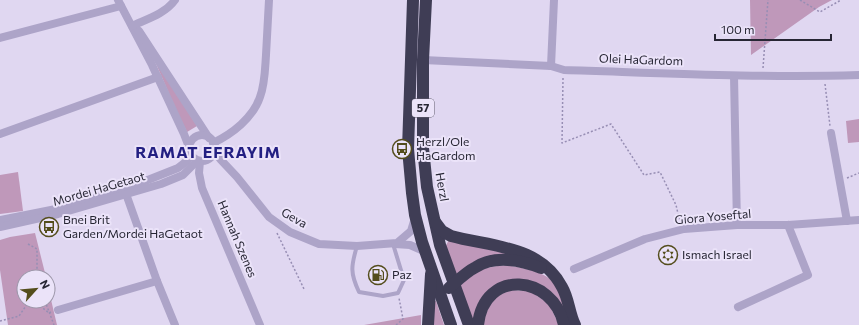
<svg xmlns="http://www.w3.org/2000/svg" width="859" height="325" font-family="Commissioner,sans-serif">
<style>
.green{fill:#bf98ba}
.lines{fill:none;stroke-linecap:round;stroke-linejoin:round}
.path{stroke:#978eb4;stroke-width:1.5;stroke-dasharray:2 2;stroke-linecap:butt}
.lane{stroke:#ada4c8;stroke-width:4}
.street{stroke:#ada4c8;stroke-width:8}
.highway{stroke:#3f3d55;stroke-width:12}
.labels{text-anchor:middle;stroke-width:4;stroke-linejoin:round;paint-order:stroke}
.shield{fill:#ebe3f9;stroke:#625f6f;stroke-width:1}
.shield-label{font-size:11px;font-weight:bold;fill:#272634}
.street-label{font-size:12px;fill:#272634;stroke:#ebe3f9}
.poi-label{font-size:12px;fill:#272634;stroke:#ebe3f9;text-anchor:start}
.district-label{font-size:16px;font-weight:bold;letter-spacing:1px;fill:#231f82;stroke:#ebe3f9}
</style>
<rect width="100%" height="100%" fill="#e0d7f1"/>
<g class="green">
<polygon points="750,0 832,0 819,7 751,55"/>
<polygon points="154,59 197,126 187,132 177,112"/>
<polygon points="859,119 859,142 848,143 846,121"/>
<polygon points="18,172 23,211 0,214 0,175"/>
<polygon points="35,233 46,277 24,277 24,301 48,301 48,287 57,325 8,325 0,270 0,240 10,237"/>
<polygon points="450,238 515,254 503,256 455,280 445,247"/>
<path d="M507,265c18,4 43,6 52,25 5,10 7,22 10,33l-8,-16 -55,-26 -30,44h-5l-12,-38c16,-17 25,-20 48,-22z"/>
<polygon points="508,290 530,291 549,304 559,325 483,325 483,319 493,299"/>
<polygon points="433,301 436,301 444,325 433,325"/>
<polygon points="421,315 421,325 364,325"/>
</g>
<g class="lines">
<g class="path">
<polyline points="800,0 820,12 841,0"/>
<polyline points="763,68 768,0"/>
<polyline points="563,78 562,143 611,124 644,175 660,172 676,205 680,222"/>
<polyline points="825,84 830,126"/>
<polyline points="847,178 859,173"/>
<polyline points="277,233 304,289"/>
<polyline points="28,244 37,249 37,269 39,277"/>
<polyline points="45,301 54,325"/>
<polyline points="0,321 19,316 28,303 39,305 49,313 51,312"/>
<polyline points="396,325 403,319 399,298"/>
</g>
<path class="lane" d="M357,246c-6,20 -7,27 2,46l24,4 15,-3 6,-13 -11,-36"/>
<g class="street">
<polyline points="118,0 152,65 184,134 189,147"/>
<path d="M132,26c15,-7 33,-12 43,-26"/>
<polyline points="139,31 209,138"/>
<polyline points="0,38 121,6"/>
<path d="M423,60l128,6 13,4c98,3 197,8 295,5"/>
<polyline points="551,66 554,0"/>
<polyline points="734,76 737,225"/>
<polyline points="831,133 847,221"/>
<polyline points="0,134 158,77"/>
<circle cx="202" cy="148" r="13"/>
<path d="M213,143c19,-9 40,-25 47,-46 5,-13 5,-28 6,-42 1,-18 2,-37 3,-55"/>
<polyline points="214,151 221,160 237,177 269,217 290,232 319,244 357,246 397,243 411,231 415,218"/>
<polyline points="200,161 199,173 202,188 260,325"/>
<polyline points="125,191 157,281 175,325"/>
<polyline points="0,220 56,209 125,189 178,168 187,161 190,154"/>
<polyline points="0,227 58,214 161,184 183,175 197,161"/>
<polyline points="395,244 410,245 426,252"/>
<polyline points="574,269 645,239 684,229 737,225 788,225 859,220"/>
<polyline points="738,307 808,275 788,225"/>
<polyline points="58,310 157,281"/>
</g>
<g class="highway">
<polyline points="413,0 408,149 412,193 415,215 422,242 451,325"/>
<polyline points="426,0 423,60 423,148 427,187 440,245 469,325"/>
<path d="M436,223l6,8 9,5c40,11 89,9 111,51 7,12 7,26 13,38"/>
<path d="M449,288c8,-7 17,-16 27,-21 19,-12 45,-7 65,1"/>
<polyline points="428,325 431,274"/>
<path d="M478,325c6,-57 75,-51 86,0"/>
</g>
</g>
<defs>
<g id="bus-ring" transform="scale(1)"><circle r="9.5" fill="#ebe3f9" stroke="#544d1c" stroke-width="1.5"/><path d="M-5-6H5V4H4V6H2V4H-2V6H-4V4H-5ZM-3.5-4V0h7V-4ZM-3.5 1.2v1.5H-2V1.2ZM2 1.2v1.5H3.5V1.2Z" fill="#544d1c"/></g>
<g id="synagogue-ring" transform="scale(1)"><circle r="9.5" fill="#ebe3f9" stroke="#544d1c" stroke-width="1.5"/><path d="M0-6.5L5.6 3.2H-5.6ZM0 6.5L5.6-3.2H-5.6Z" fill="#544d1c"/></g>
<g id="fuel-ring" transform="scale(1)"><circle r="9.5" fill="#ebe3f9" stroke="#544d1c" stroke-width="1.5"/><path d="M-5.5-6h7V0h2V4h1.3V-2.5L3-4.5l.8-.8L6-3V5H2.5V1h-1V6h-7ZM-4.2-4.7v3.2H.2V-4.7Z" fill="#544d1c"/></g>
</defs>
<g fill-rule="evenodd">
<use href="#bus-ring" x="402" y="149"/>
<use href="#bus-ring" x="49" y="227"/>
<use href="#synagogue-ring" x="668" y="255"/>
<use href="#fuel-ring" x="378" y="275"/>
</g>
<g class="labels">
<rect class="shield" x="412" y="99" width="22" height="18" rx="3"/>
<g class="shield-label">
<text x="423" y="112">57</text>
</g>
<g class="street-label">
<text transform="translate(641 60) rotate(2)" y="4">Olei HaGardom</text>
<text transform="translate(442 187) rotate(80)" y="4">Herzl</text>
<text transform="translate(99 189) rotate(-16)" y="4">Mordei HaGetaot</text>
<text transform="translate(713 217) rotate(-5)" y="4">Giora Yoseftal</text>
<text transform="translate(294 218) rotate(30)" y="4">Geva</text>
<text transform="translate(237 239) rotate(67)" y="4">Hannah Szenes</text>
</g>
<g class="poi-label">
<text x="416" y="146">Herzl/Ole<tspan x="416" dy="14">HaGardom</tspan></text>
<text x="63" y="224">Bnei Brit<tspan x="63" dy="14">Garden/Mordei HaGetaot</tspan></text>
<text x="682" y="259">Ismach Israel</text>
<text x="392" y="279">Paz</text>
</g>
<g class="district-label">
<text x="208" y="158">RAMAT EFRAYIM</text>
</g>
</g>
<g transform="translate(36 289) rotate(63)"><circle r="19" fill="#ebe3f9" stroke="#9d97aa"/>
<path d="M0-3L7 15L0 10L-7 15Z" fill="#544d1c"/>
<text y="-6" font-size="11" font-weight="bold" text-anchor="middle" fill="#272634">N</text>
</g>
<path d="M715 34v6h116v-6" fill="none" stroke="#272634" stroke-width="2"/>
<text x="721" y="34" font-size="12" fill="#272634" stroke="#ebe3f9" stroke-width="3" paint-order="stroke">100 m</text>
</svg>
